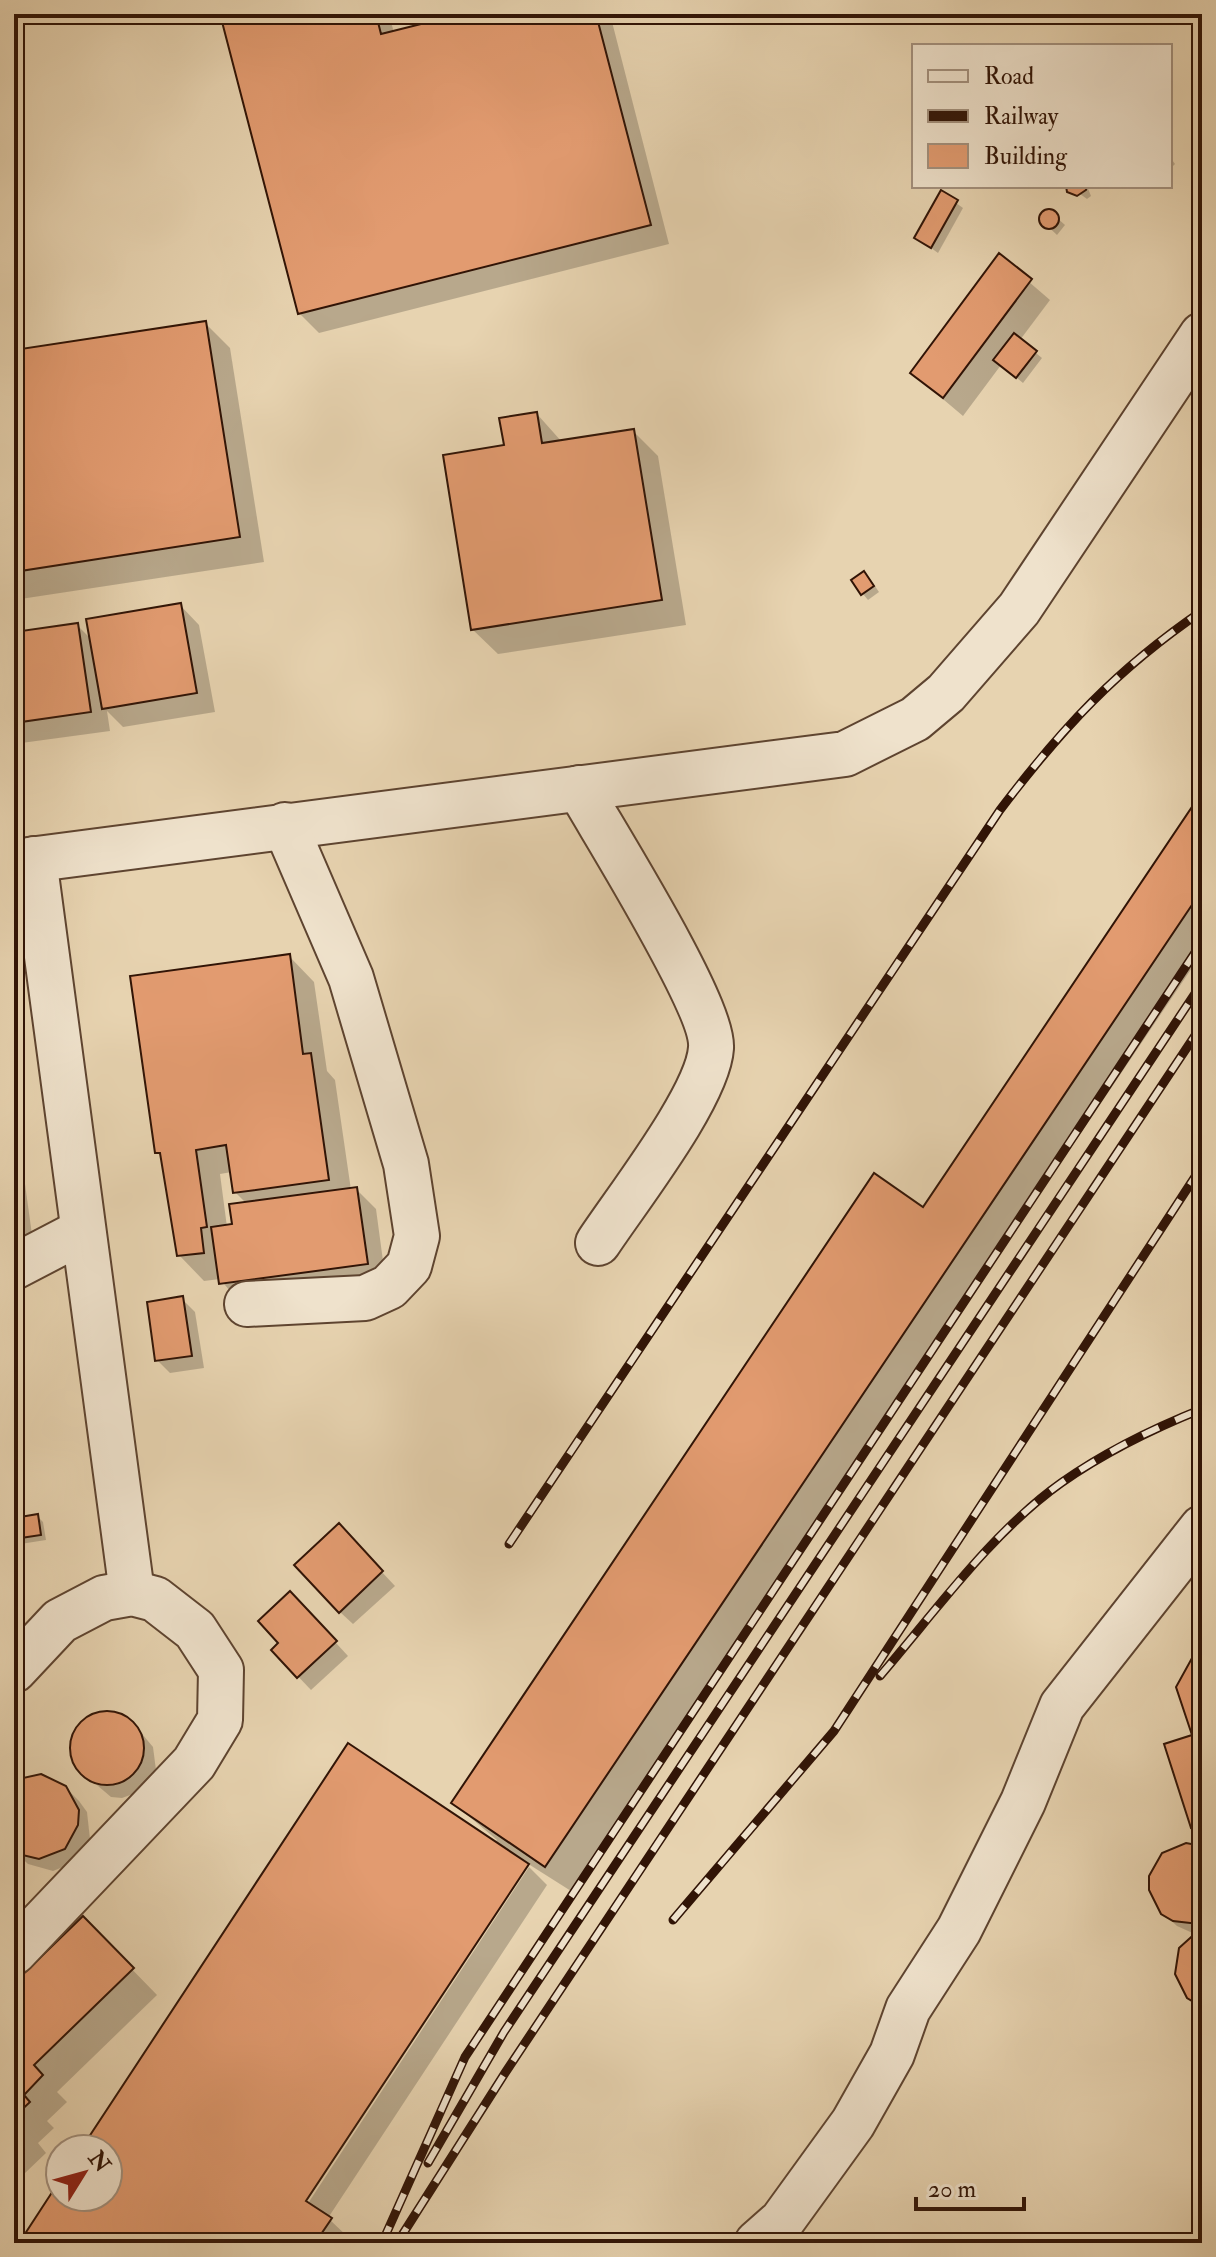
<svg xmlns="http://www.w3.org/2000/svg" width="1216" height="2257" font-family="'IM FELL Double Pica',serif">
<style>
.shadow{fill:#0003;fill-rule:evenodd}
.building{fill:#e29b70;stroke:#311406;stroke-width:2}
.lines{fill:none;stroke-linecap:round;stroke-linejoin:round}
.minor-casing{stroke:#5e4430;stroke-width:48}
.minor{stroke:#efe2cc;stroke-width:44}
.rail-casing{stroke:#311406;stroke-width:9}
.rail{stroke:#efe2cc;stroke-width:6;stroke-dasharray:18;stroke-linecap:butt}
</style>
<rect width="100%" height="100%" fill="#e7d3b0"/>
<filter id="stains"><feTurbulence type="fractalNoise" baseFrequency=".0025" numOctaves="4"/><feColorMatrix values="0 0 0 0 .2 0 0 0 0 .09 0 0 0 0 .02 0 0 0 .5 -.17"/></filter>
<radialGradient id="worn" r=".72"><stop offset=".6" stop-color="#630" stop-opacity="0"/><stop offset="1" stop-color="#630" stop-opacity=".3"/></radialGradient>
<g class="shadow">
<polygon points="222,14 389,14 394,33 469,14 610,14 669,244 319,333 299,313"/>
<polygon points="746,14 785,14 756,23"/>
<polygon points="1170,157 1175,164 1170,169"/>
<polygon points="1069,186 1087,186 1091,196 1087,199"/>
<polygon points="942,193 963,208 938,253 916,237"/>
<polygon points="1048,210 1065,225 1057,235 1041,220"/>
<polygon points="999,256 1050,300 1020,340 1042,358 1023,383 1001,365 963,416 912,373"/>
<polygon points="205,323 230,348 264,562 14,600 14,352"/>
<polygon points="537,414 562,442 633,431 658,456 686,625 498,654 472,629 507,447"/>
<polygon points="870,579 879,592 868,600 863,594"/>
<polygon points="180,605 199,625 215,712 123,727 107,711 110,731 14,744 14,634 77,625 92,640"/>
<polygon points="1200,798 1202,953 571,1891 522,1860 529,1867 525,1867 299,2208 303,2211 529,1867 547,1885 328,2218 350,2239 347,2243 21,2243 60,2184 60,2197 108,2197 108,2149 83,2149 494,1843 497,1840 453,1803 924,1210"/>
<path d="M289,956l25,26 13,89 8,9 16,110 5,-1 20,20 10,74 -146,20 -20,-24 -16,2 -25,-26 -17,-98 -5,-5zM232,1172l3,20 12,12 -13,22 -7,1 -7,-53z"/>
<polygon points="14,1104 33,1242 14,1244"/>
<polygon points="182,1299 195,1312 204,1368 170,1373 157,1360"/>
<polygon points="37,1516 43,1522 46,1540 14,1545 14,1520"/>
<polygon points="351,1539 395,1586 353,1624 340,1612"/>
<polygon points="303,1607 348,1656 311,1690 273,1650"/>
<polygon points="1202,1642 1202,1836 1193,1827 1194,1736"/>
<polygon points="111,1713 133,1723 153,1747 156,1770 144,1790 122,1798 111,1797 78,1769 71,1746 74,1735 89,1718"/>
<polygon points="14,1782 65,1787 79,1801 87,1812 90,1839 78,1861 53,1871 28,1864 14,1851"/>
<polygon points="1202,1849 1202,2010 1189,1997 1197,1935 1177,1926 1163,1913"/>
<polygon points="14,1885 21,1897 20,1910 14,1921"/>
<polygon points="83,1919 157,1995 57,2092 67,2102 47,2121 54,2128 38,2143 46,2153 24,2174 14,2164 14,1986"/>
</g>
<g class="building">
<polygon points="220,14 376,14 381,34 461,14 596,14 651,225 298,314"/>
<polygon points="1066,186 1087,186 1086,190 1077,196 1067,192"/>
<polygon points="941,190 958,200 931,248 914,238"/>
<circle cx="1049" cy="219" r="10"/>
<polygon points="999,253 1032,279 943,398 910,373"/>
<polygon points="206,321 240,537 14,572 14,350"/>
<polygon points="1014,333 1037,351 1016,378 993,360"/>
<polygon points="537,412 542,443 634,429 662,600 471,630 443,455 504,445 499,418"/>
<polygon points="864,571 874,586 861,595 851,580"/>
<polygon points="181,603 197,693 102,709 86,619"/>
<polygon points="78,623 91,712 14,723 14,632"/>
<polygon points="1200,795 1202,890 545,1867 451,1803 874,1173 923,1207"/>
<polygon points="290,954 303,1054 311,1053 329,1180 233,1193 226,1145 196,1150 207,1227 201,1228 204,1253 177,1256 160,1153 155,1153 130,976"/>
<polygon points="357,1187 368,1264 219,1284 211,1227 232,1224 229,1204"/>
<polygon points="183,1296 192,1356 155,1361 147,1302"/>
<polygon points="38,1514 41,1535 14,1539 14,1518"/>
<polygon points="339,1523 383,1571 339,1613 294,1565"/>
<polygon points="290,1591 337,1641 297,1678 271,1650 278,1643 258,1621"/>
<polygon points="1202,1640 1202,1824 1191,1828 1164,1744 1192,1735 1176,1687"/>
<circle cx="107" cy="1748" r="37"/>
<polygon points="348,1743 529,1864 306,2201 332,2218 315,2243 19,2243 60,2180 60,2197 108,2197 108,2149 81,2149"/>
<polygon points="41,1774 66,1786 79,1810 78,1825 65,1849 39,1859 14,1853 14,1780"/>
<polygon points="1186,1843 1202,1846 1202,1922 1199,1924 1173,1921 1161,1914 1149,1890 1149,1876 1162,1853"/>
<polygon points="83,1916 134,1968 34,2065 43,2075 24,2095 30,2102 14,2117 23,2126 14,2135 14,1983"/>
<polygon points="1199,1930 1202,1930 1202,2007 1187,1998 1175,1974 1179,1948"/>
<polygon points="1202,2108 1202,2138 1193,2111"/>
</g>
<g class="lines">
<g class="minor-casing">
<g id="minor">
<path d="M579,788c26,46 135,218 132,260 -3,48 -84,151 -113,195"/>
<polyline points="34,859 132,1593"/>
<polyline points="14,862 845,754 915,719 946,693 1019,609 1202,335"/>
<polyline points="14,1267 83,1231"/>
<polyline points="247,1304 365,1298 389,1287 409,1266 417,1236 406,1164 351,978 285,825"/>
<polyline points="14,1670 60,1621 104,1598 132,1593 155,1599 195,1630 221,1670 220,1720 194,1763 14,1952"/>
<polyline points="757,2243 782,2221 853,2123 892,2054 908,2009 959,1930 1023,1802 1062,1706 1202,1528"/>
</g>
</g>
<use href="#minor" class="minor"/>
<g class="rail-casing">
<g id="rail">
<path d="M509,1544l491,-734c63,-83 116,-140 202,-199"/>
<path d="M880,1676c55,-64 112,-144 181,-193 44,-31 91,-54 141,-74"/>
<polyline points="673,1920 834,1731 1202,1166"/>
<polyline points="428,2163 504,2032 1202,983"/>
<polyline points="382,2243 465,2057 1202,942"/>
<polyline points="397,2243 505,2073 1202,1025"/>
</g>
</g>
<use href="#rail" class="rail"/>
</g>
<rect width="1216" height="2257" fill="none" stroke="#e7d3b0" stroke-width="48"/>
<rect x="16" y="16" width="1184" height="2225" fill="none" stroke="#311406" stroke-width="4"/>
<rect x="24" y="24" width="1168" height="2209" fill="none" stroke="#311406" stroke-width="2"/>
<rect x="912" y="44" width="260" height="144" fill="#efe2cc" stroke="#a3907d" stroke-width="2"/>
<rect x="928" y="70" width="40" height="12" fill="#efe2cc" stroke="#a3907d" stroke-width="2"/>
<text x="984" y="84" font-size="24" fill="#311406">Road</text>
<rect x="928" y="110" width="40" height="12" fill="#311406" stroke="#a3907d" stroke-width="2"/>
<text x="984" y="124" font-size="24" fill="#311406">Railway</text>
<rect x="928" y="144" width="40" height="24" fill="#e29b70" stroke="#a3907d" stroke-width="2"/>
<text x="984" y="164" font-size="24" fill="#311406">Building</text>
<g transform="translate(84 2173) rotate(53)"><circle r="38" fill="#efe2cc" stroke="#a3907d" stroke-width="2"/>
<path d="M0-6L14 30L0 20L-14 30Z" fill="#8f2418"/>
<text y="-12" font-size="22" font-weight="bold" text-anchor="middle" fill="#311406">N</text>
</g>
<path d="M916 2197v12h108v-12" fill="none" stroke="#311406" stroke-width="4"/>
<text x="928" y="2197" font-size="24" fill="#311406" stroke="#efe2cc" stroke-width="6" paint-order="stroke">20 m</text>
<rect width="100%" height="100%" filter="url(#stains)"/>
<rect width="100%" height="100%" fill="url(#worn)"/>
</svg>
